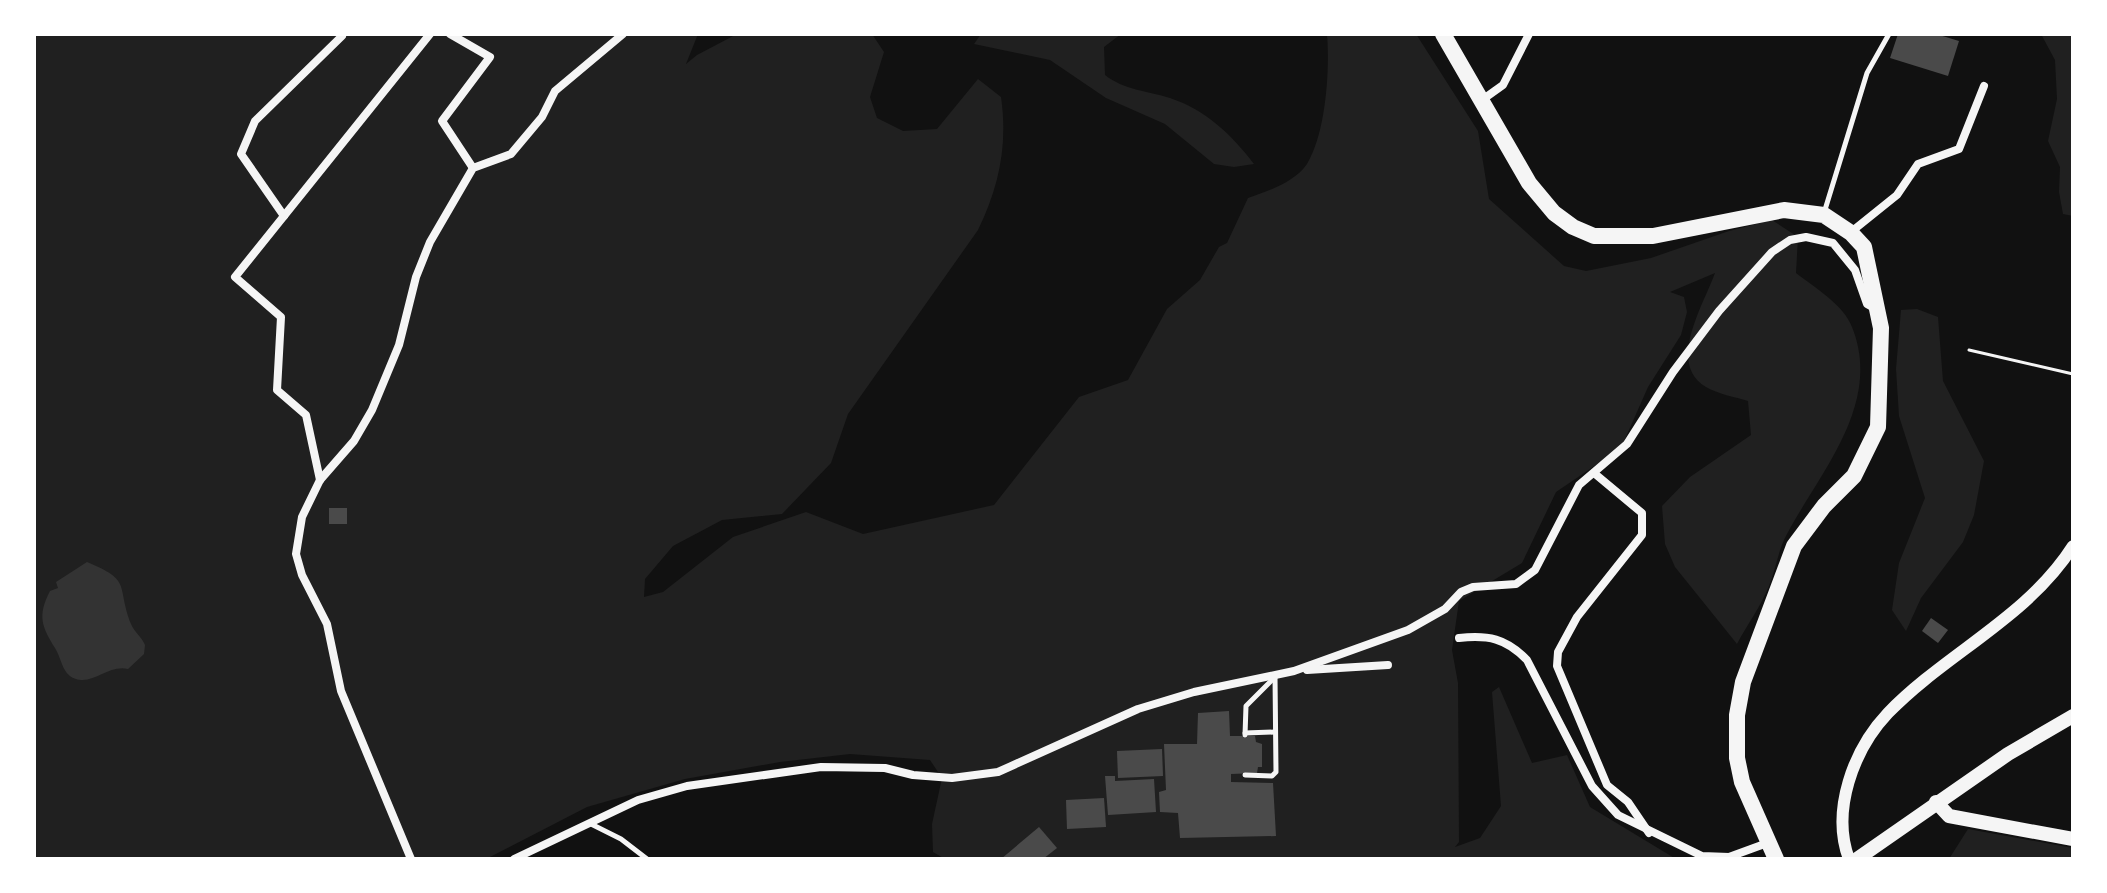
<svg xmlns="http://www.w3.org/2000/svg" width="2107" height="893" font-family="Arial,sans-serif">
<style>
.green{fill:#202020}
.water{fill:#333}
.building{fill:#4a4a4a}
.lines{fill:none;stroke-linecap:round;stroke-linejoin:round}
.path{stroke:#f5f5f5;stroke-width:3}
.service{stroke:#f5f5f5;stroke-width:5}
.minor{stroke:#f5f5f5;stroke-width:8}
.tertiary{stroke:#f5f5f5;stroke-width:12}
.secondary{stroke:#f5f5f5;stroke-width:14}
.primary{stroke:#f5f5f5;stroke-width:16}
</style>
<rect width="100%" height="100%" fill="#111"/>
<g class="green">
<path d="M34,34h664l-12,30 11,-9 40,-21h135l12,18 -14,45 7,21 26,13 34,-2 41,-50 23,18c7,48 -2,90 -23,133l-130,184 -17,49 -49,51 -60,6 -49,26 -28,33 -1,18 19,-5 70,-55 73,-25 57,22 131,-29 85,-108 49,-17 39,-71 33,-29 19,-33 8,-4 21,-45c20,-7 47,-16 59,-34 19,-31 23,-95 20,-130h89l62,97 11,68 75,67 22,5 65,-13 78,-27 43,-11 26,17 -2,36c18,14 48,32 56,54 31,77 -32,145 -65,207 -9,16 -11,35 -18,52 -8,20 -22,39 -32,58l-62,-77 -10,-23 -3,-38 28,-29 61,-42 -3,-34c-13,-4 -30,-7 -42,-14 -40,-23 -2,-83 9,-114l-45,19 14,5 3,15 -6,23 -33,52 -27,61 -65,44 -34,71 -63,38 -7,49 6,33 1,159 -4,5 25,-9 21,-32 -9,-114 7,-5 33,76 35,-8 23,52 86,52h-731l-12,-7 -1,-28 10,-46 -12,-18 -80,-6 -70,8 -95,17 -98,28 -101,52h-452z"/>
<path d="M981,34h140l-17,13 1,28c19,15 42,16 65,23 36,12 62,37 84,66l-20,3 -20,-3 -49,-40 -59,-26 -56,-38 -76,-16z"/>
<polygon points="2041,34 2073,34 2073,216 2063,214 2059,192 2060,167 2048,141 2057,99 2055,60"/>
<polygon points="1917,309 1938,317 1943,381 1984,461 1974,515 1963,542 1921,598 1906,631 1892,610 1899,563 1925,498 1899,416 1896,369 1901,310"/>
<polygon points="1968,829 2073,848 2073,859 1949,859"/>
</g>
<path class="water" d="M87,562c46,19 29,23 44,62 3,8 11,13 14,21l-1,9 -16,15c-18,-4 -31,12 -47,11 -19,-2 -18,-19 -26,-32 -13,-21 -18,-32 -5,-57l8,-3 -2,-6z"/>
<g class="building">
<polygon points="1898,34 1936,34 1959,41 1948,76 1890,58"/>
<rect x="329" y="508" width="18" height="16"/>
<polygon points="1931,618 1948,630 1938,643 1922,631"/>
<polygon points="1229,711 1230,736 1255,736 1256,742 1262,744 1262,767 1258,767 1257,773 1231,774 1231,782 1273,783 1276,836 1180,838 1178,813 1160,812 1159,792 1166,790 1164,744 1197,744 1198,713"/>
<polygon points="1162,749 1163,776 1118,778 1117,751"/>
<polygon points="1105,776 1115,776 1115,781 1154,779 1156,812 1108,815"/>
<polygon points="1104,798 1106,827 1067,829 1066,800"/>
<polygon points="1039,827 1057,848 1043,859 1001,859"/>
</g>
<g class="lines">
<polyline class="path" points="1969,350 2073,374"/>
<g class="service">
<polyline points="1824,213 1867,73 1889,34"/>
<polyline points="1245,733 1275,732"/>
<polyline points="1245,735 1246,706 1275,677"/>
<polyline points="1245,775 1272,776 1276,772 1275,676"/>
<polyline points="591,824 621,839 647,859"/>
</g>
<g class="minor">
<polyline points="450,34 490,57 442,121 473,168"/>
<polyline points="1482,100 1503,85 1529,34"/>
<polyline points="284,216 241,154 255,121 342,36"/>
<polyline points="1851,232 1897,195 1918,164 1959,149 1984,86"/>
<polyline points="1594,473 1642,513 1642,535 1577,617 1558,652 1557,666 1607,785 1628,802 1649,833"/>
<polyline points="320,480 306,415 277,390 281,317 235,277 430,34"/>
<path d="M1459,638c29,-3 47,0 68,22l65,126 26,29 84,41 27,1 41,-15"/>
<polyline points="1307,670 1388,665"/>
<polyline points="411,859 341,691 327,624 302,575 296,554 302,517 320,480 354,441 372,410 399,345 416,277 430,242 473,168 511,154 542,117 555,91 623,34"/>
<polyline points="514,859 638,800 687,786 821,767 885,768 913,775 952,778 998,772 1138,709 1194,692 1294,671 1408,630 1445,609 1461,592 1473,587 1516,584 1535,570 1579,485 1627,444 1673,372 1719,311 1772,252 1790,240 1806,237 1833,243 1855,270 1867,304 1876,309"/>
</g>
<path class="tertiary" d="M1849,859c-18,-48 4,-109 39,-146 58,-60 139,-95 185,-167"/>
<g class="secondary">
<polyline points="1936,802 1949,816 2073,839"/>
<polyline points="1857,859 2008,754 2073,716"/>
</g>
<polyline class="primary" points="1443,34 1529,183 1554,213 1573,227 1594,236 1653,236 1784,210 1824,215 1851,233 1864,247 1881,328 1878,427 1854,476 1824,506 1794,546 1743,682 1737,715 1737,758 1742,782 1776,859"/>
</g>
<rect width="2107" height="893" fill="none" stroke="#ffffff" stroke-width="72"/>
</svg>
